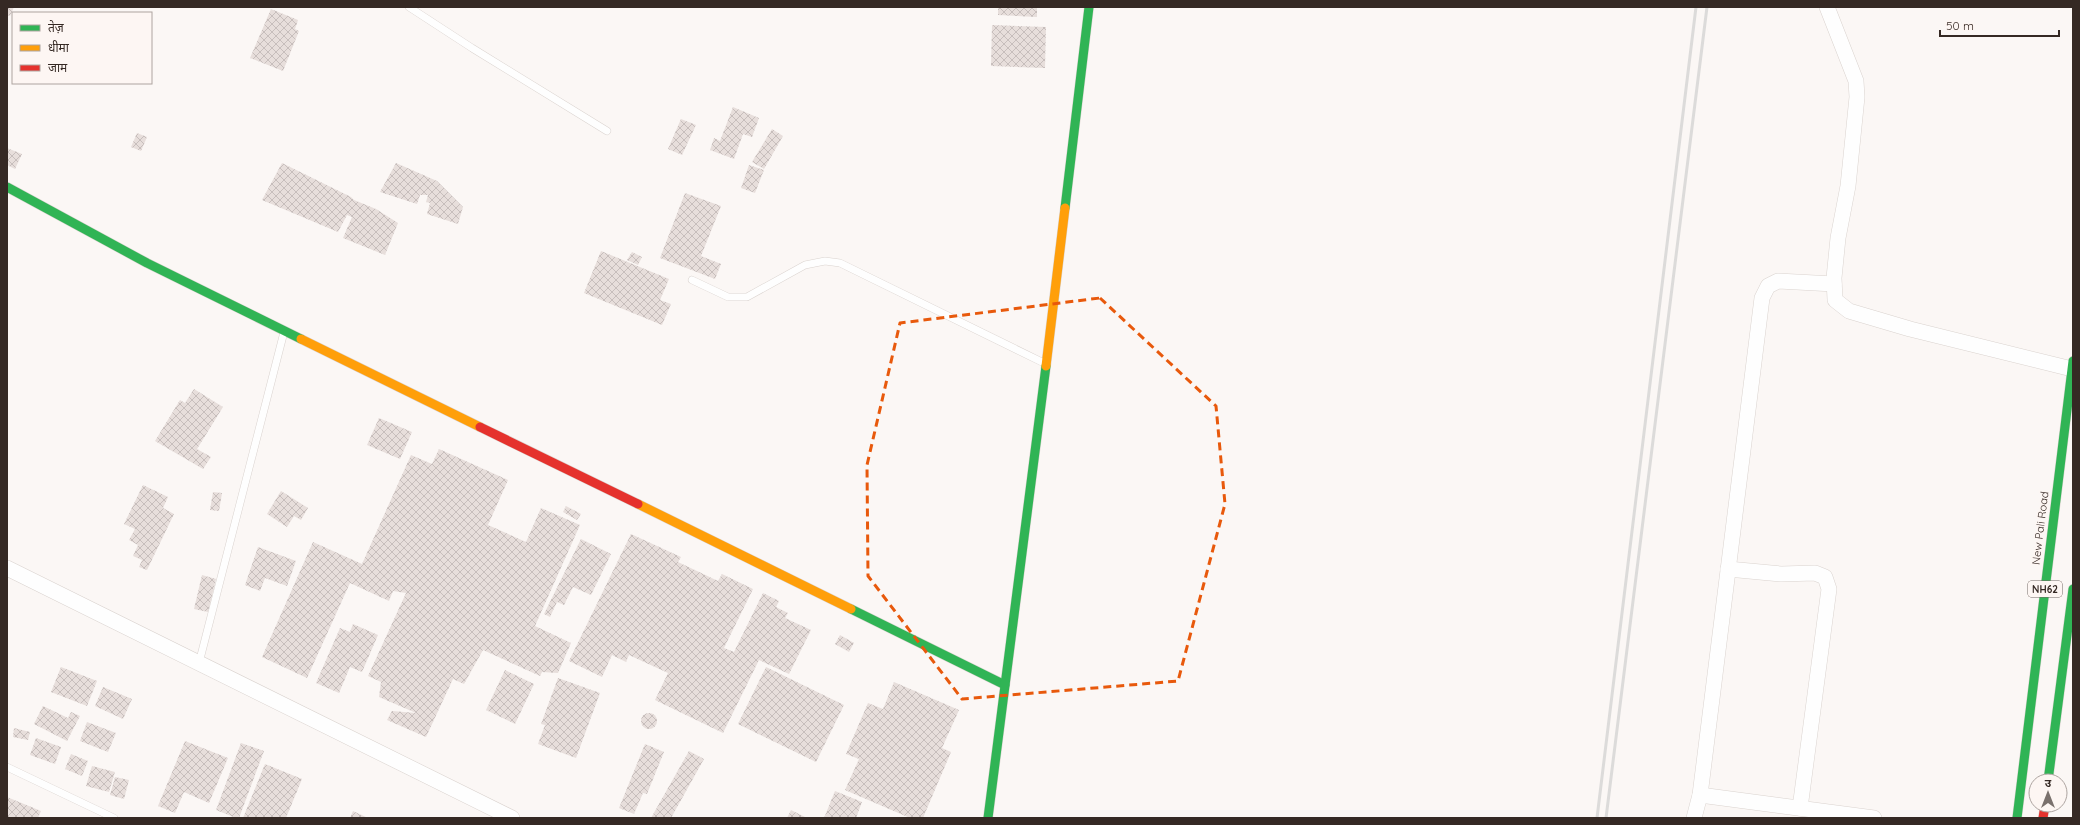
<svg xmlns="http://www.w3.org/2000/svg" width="2080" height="825" font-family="Quicksand,'Noto Sans Devanagari',sans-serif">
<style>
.building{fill:url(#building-cross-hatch)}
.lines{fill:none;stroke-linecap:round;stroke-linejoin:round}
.lane-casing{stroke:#dad3cf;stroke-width:8}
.street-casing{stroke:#dad3cf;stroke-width:16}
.fast-casing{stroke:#dad3cf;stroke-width:10}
.slow-casing{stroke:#dad3cf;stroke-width:10}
.jam-casing{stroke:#dad3cf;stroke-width:10}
.lane{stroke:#fefefe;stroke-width:7}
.street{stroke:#fefefe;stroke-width:15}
.fast{stroke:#30b455;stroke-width:9}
.slow{stroke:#ff9f0a;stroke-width:9}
.jam{stroke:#e5322d;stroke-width:9}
.rail{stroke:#dcdbda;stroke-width:3}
.marked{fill:none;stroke:#e8590c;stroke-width:3;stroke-dasharray:8 5;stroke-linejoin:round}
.labels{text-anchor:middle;stroke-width:3;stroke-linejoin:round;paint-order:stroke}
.shield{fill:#fdf6f3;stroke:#716662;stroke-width:1}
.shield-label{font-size:10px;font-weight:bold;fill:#352924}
.street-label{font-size:11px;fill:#352924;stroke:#fdf6f3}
</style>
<defs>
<pattern id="building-cross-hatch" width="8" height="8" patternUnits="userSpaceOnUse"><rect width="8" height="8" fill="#e7dedb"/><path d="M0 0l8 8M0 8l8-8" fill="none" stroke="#c7bebc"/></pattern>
</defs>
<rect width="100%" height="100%" fill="#fbf7f5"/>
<g class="building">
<polygon points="7,7 14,7 10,16 7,15"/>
<polygon points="998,7 1037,7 1037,17 998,15"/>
<polygon points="271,9 298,20 295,29 299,31 283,71 250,58"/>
<polygon points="992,25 1046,27 1045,68 991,66"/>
<polygon points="733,107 759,118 752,137 743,134 734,159 710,150 714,138 720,141"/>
<polygon points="681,119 696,125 682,155 668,149"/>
<polygon points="772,129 783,136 764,169 752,162"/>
<polygon points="137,133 147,137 141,151 131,147"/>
<polygon points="7,148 22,154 15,169 7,165"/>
<polygon points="282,163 351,197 354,200 376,209 398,223 385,255 343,238 352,217 347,215 338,232 262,200"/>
<polygon points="396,163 437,181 463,207 458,224 427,214 430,203 426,202 428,195 420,195 417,204 380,192"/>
<polygon points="749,165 764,170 755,193 741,188"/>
<polygon points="685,193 721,206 701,256 721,264 715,279 660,258"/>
<polygon points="601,251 669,279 660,300 671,304 662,325 584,293"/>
<polygon points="632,252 642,257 638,265 627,260"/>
<polygon points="194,389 223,407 197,449 211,457 203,469 155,441 180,400 185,403"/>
<polygon points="379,418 412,432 400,459 367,445"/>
<polygon points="439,449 508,480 488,525 526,542 541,508 580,525 535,626 571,643 558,673 542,672 540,676 483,650 464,684 453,679 426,737 387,720 392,711 416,713 379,697 381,682 368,676 406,593 393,591 389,601 350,583 307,678 262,657 313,542 362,564 411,455 432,464"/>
<polygon points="143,485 168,497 163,508 174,514 147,570 139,567 142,560 133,556 138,545 129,540 135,529 124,524"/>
<polygon points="281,491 308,508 301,520 294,516 287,527 267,514"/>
<polygon points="213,492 222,493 219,511 210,510"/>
<polygon points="566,506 581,514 577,520 563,512"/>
<polygon points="631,534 681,557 678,562 718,581 722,574 753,589 724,648 734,652 763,593 779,601 776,607 788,613 785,618 811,630 789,674 759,660 723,733 655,700 668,673 629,655 626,662 612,655 602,677 569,661"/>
<polygon points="581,539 611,554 591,595 573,587 564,605 557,602 550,617 544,614"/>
<polygon points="258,547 296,561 287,586 265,578 260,591 245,585"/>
<polygon points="202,575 216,579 208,612 194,609"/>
<polygon points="353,624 378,635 362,672 350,667 339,693 316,683 340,628 350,632"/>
<polygon points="840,635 854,643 849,652 835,644"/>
<polygon points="61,667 97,681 87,706 51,692"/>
<polygon points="766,667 844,705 816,762 738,724"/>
<polygon points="505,670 534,684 515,724 486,710"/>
<polygon points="558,678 600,693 576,758 538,744 545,725 541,724"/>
<polygon points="894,682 959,710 942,748 951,752 923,818 910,818 845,790 859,759 846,754 868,703 883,709"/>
<polygon points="103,687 132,699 123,719 95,706"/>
<polygon points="43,706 68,718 71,712 80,716 67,741 34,724"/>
<circle cx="649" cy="721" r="8"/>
<polygon points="87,722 116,733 108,752 80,741"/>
<polygon points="14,728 30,732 28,740 13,737"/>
<polygon points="36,738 61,747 55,764 30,755"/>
<polygon points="185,741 228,758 209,803 184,792 175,813 158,806"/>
<polygon points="241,743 264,751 239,818 236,818 216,810"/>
<polygon points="645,744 664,752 647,794 643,793 634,814 619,808"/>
<polygon points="689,751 704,759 671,818 651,818"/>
<polygon points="71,754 88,761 82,776 65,769"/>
<polygon points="265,764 302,779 286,818 243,818"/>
<polygon points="92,766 115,772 109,792 86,786"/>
<polygon points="115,777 129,780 124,799 110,795"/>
<polygon points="835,791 862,802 856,818 824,818"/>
<polygon points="7,797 41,811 38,818 7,818"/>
<polygon points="791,810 807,818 787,818"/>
<polygon points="353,811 368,818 350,818"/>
</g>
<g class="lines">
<g class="lane-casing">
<g id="lane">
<polyline points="409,7 472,48 607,131"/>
<polyline points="692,280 728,297 747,297 805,265 825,261 840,263 1044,363"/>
<polyline points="199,663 284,332"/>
<polyline points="7,767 114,818"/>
</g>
</g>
<g class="street-casing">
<g id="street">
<polyline points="1827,7 1856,81 1857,97 1848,186 1838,238 1834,278 1835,300 1849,311 1910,329 2072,369"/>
<polyline points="7,568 512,818"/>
<polyline points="1728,569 1781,574 1815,573 1825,577 1829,589 1800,808"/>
<polyline points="1700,795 1874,818"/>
<polyline points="1694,818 1700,795 1762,298 1768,286 1778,281 1834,284"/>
</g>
</g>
<g class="fast-casing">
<g id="fast">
<polyline points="7,187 147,263 301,339"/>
<polyline points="1065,208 1089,7"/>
<polyline points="851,609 1005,685"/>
<polyline points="2048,781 2073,589"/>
<polyline points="988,818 1046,366"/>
<polyline points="2017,818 2073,361"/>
</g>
</g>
<g class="slow-casing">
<g id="slow">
<polyline points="301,339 480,427"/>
<polyline points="1046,366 1065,208"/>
<polyline points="638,504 851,609"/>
</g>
</g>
<g class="jam-casing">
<g id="jam">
<polyline points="480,427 638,504"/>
<polyline points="2043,818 2045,805"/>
</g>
</g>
<use href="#lane" class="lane"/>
<use href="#street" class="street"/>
<use href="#fast" class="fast"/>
<use href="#slow" class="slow"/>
<use href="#jam" class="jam"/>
<g class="rail">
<polyline points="1597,818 1696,7"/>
<polyline points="1606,818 1707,7"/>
</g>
</g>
<path class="marked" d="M1100,298l116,108 9,98 -47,177 -216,18 -94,-123 -1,-111 33,-142z"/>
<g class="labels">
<rect class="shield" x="2028" y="581" width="34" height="16" rx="3"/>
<g class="shield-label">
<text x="2045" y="593">NH62</text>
</g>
<g class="street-label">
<text transform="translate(2040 528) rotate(-83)" y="4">New Pali Road</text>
</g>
</g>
<rect width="2080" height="825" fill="none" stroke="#352924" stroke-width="16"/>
<rect x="12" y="12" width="140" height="72" fill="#fdf6f3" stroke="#ada4a0"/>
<rect x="20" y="25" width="20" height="6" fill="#30b455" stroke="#ada4a0"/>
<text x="48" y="32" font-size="12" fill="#352924">तेज़</text>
<rect x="20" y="45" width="20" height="6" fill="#ff9f0a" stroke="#ada4a0"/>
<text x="48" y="52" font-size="12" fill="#352924">धीमा</text>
<rect x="20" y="65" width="20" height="6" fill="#e5322d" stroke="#ada4a0"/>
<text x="48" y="72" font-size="12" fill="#352924">जाम</text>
<g transform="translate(2048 793)"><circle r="19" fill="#fdf6f3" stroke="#ada4a0"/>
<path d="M0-3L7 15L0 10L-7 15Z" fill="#7a716d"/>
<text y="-6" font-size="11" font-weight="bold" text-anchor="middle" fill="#352924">उ</text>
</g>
<path d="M1940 30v6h119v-6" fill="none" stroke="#352924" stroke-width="2"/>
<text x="1946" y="30" font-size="12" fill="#352924" stroke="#fdf6f3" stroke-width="3" paint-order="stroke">50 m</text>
</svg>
